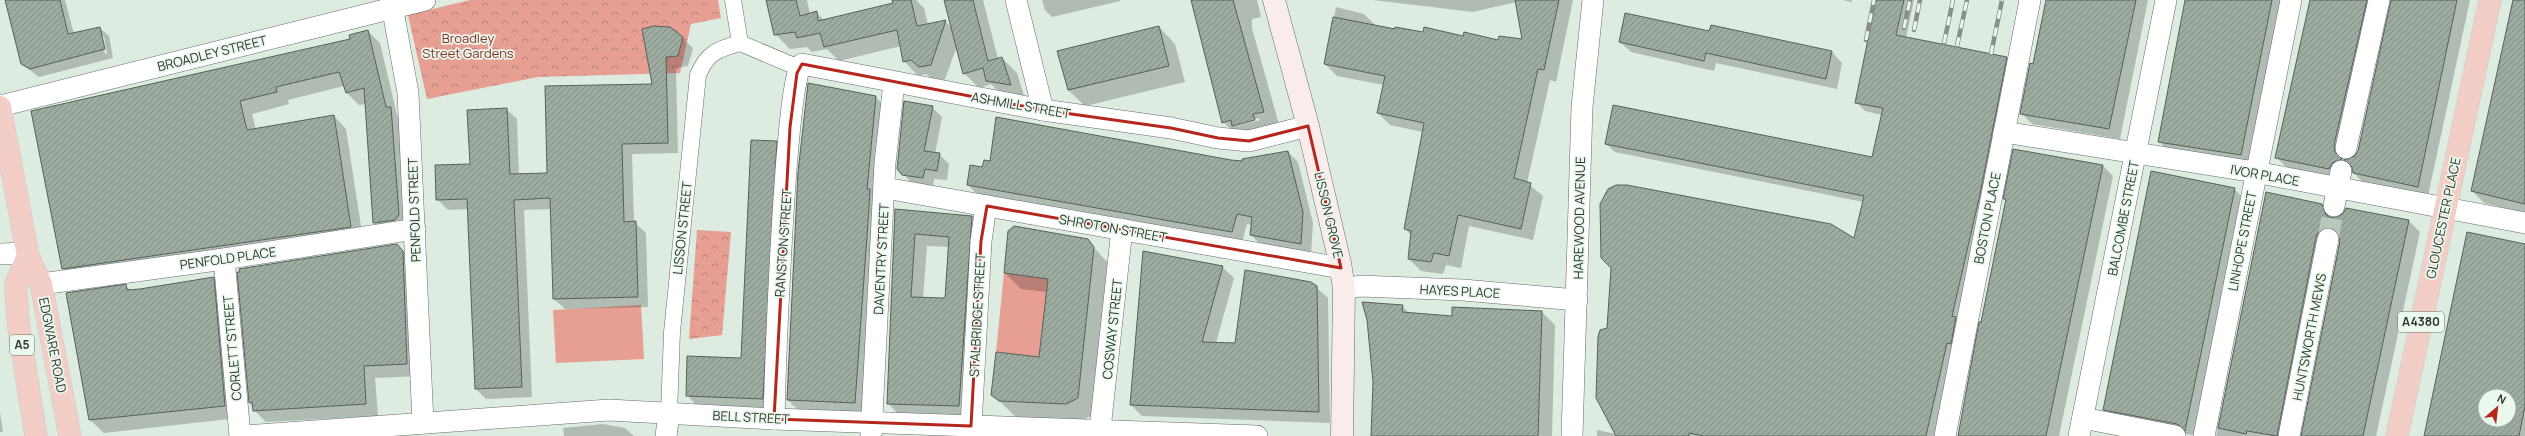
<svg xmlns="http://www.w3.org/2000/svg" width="2525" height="436" font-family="Manrope,sans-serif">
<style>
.park{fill:url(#park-crowns)}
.garden{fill:#e79f94}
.shadow{fill:#0003;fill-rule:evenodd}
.building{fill:url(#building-hatch);stroke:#566259;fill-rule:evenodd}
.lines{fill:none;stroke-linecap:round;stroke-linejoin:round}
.minor-tunnel{stroke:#bac7bd;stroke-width:21;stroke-dasharray:21 10;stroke-linecap:butt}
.pedestrian-casing{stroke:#626e64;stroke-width:17}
.minor-casing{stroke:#626e64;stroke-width:22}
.secondary-casing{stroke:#626e64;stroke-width:23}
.trunk-casing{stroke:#c9cac9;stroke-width:23}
.pedestrian{stroke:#fff;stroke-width:16}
.minor{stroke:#fff;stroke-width:21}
.secondary{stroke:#faecea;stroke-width:22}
.trunk{stroke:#f3cec7;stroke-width:22}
.rail-casing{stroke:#869088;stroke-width:4.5}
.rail{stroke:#eaf8ed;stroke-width:3;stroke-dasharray:9;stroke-linecap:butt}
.marked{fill:none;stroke:#b5261d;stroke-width:3;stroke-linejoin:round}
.labels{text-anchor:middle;stroke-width:3.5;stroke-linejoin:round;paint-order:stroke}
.shield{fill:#eaf8ed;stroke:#687069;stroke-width:1}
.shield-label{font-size:12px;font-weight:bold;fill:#303531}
.park-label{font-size:13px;fill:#872e25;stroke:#eaf8ed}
.street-label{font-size:13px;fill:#303531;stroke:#eaf8ed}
</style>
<defs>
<pattern id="park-crowns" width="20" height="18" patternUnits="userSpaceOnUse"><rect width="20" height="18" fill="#e79f94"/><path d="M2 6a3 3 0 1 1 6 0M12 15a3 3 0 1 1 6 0" fill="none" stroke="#bc8279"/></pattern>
<pattern id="building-hatch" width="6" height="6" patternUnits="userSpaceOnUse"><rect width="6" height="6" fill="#9eaba1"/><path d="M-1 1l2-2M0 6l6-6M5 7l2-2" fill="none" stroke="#818c84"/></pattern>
</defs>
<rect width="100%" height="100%" fill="#ddebe0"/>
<g class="park">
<polygon points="470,0 718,0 721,18 691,24 680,73 538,77 427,99 408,15"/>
<polygon points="697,230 731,232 722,335 689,339"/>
</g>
<g class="garden">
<polygon points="1004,273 1048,279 1039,357 996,352"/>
<polygon points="641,305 644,359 556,363 553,310"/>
</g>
<g class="shadow">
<path d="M6,0h59l9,34 26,-6 9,8 4,22 -74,19 -17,-13zM101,36h3l3,18h-2z"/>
<polygon points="767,0 807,0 810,14 817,13 824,20 894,4 893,0 916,0 924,8 928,25 946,22 952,28 945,0 983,0 998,59 1002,58 1017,73 1025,99 1002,95 991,84 979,88 964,73 957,46 945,79 934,81 926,74 918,76 904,61 901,46 839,61 827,49 812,52 807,47 790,49 775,34"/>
<polygon points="1042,0 1120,0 1120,1 1052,17 1045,10"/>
<path d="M1191,0h66l4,17 -9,2v9l28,100 -40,10 -17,-16zM1259,118l1,2 -25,6 -1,-1z"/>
<polygon points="1373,0 1573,0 1556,82 1550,80 1527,183 1543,196 1533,240 1469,226 1461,268 1446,265 1443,274 1421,271 1409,259 1412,236 1405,229 1423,132 1390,125 1378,113 1384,85 1337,76 1325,64 1336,7 1364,14 1377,27 1499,41 1523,40 1516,2 1473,12"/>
<polygon points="1842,0 1852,0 1852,2"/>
<polygon points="1877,0 1914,0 1906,38 2006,58 2015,67 1936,436 1597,436 1597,430 1616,434 1608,328 1612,267 1601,204 1609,190 1855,239 1863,202 1615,152 1606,144 1873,158 1882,115 1865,111 1856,102"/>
<polygon points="2047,0 2148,0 2120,139 2032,124 2021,113"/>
<polygon points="2187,0 2289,0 2254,168 2172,155 2159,141"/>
<polygon points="2311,0 2387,0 2344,156 2345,163 2352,170 2343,173 2340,179 2287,168 2277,158"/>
<polygon points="2391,0 2470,0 2428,196 2364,184 2354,173"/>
<polygon points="2513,0 2525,0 2525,213 2484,203 2472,191"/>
<polygon points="1159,27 1175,44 1185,82 1085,106 1068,90"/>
<polygon points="643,30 682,38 693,48 688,66 676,68 678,153 632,154 634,222 646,233 648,307 565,309 554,299 551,209 524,210 532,397 486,399 476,389 468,209 448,210 437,199 471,165 506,109 517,119 519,175 548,174 653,85"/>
<polygon points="368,31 380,43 397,115 403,120 411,228 386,236 374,223 366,104 359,105 347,93 344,86 288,100 289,104 252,114 256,130 334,116 346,129 363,239 76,281 63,268 32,112 351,40"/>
<polygon points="1710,32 1832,52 1842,63 1837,89 1716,63 1714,71 1631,52 1620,42"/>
<polygon points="875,96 885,107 865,413 798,410 788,400"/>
<polygon points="932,107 942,117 935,154 939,154 949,164 947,180 934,179 933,187 913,184 903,174"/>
<polygon points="776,142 786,151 772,408 696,405 687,395 742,359"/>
<polygon points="1288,152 1298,162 1313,223 1311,254 1261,245 1251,235 1252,225 1247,224 1242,242 978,195 968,185 983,168 1244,162"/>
<polygon points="2103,166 2113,176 2059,436 1959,436 2007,201 2005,198"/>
<polygon points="2234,189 2246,200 2198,436 2116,421 2104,409"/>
<polygon points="2266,194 2322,205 2334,218 2409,221 2420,232 2376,436 2303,436 2340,238 2335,239 2291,436 2216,436"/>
<path d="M896,211l76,5 12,13 -13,188 -71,-1 -12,-13zM927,246l23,1 -4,52h-23z"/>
<polygon points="1087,240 1109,264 1093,415 1083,420 1016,417 992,394 1040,358 1047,292 1021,289 1005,273"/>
<polygon points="397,245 409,257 419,376 375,378 378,416 266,422 254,410 250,402 241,273"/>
<path d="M2525,245v191h-100zM2485,396h24v24h-24z"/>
<polygon points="1222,267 1234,278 1216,343 1236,344 1316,287 1328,298 1330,423 1142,416 1131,405"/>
<polygon points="213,278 226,291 238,418 104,433 90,420 126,286 131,291"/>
<polygon points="1402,306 1410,314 1452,317 1542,312 1555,325 1552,436 1372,436"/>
<polygon points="0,412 3,432 0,432"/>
<polygon points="603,424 625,428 634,436 564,436 563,428"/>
</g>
<g class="building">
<polygon points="5,0 60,0 68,34 100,27 105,49 30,69 21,64"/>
<polygon points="766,0 796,0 800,16 817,11 818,21 893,3 892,0 911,0 917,26 946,20 931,65 919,67 911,60 903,62 897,30 824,47 820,33 797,38 795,32 774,35"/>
<polygon points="944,0 973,0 988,61 1002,57 1011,85 986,81 983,68 963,74"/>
<polygon points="1191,0 1233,0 1264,112 1253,114 1255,120 1232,126 1231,120 1222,123"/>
<polygon points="1515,0 1559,0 1544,70 1538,69 1514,178 1531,183 1521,229 1458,215 1449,256 1434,253 1431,262 1408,259 1411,231 1404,229 1424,123 1377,113 1385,76 1324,64 1333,17 1395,29 1395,27 1423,32 1424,27 1463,36 1464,32 1498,40 1499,36 1522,39"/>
<polygon points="1876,0 1904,0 1896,35 2007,57 1980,194 1952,316 1956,317 1951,344 1947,343 1926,436 1704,436 1689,433 1689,436 1616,436 1596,398 1598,337 1600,330 1607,328 1611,268 1601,258 1600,204 1608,189 1616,185 1627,185 1831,224 1854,238 1864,196 1605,144 1613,105 1872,157 1883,108 1855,103"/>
<polygon points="2046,0 2136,0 2109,129 2020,114 2030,63 2033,64"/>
<polygon points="2185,0 2272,0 2241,155 2158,142"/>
<polygon points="2310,0 2367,0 2334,145 2335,152 2342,159 2332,163 2329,169 2275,158"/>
<polygon points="2391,0 2457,0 2418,187 2353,173 2352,167 2344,160 2355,156 2358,151"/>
<polygon points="2513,0 2525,0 2525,204 2471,191"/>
<polygon points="1625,13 1709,31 1711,25 1832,51 1826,79 1706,53 1704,61 1619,42"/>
<polygon points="654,26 670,27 683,37 678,56 666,57 668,143 622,144 624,222 636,221 638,297 553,299 550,198 514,200 522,387 475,389 467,199 436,200 435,165 470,164 467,110 507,108 510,174 547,173 545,86 652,84 642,29"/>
<polygon points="1159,26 1169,66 1068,90 1057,51"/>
<polygon points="368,30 386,107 391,107 399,215 395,220 373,223 364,88 346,93 339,72 276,87 277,92 240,101 247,130 334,115 351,227 62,269 31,111 350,39 349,35"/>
<polygon points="808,83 876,96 867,189 870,189 869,208 855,403 787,400 798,172"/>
<polygon points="904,101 933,106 924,151 940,153 937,171 925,169 923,178 902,175 897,169"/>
<polygon points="996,117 1231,160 1242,161 1242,159 1288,151 1303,212 1301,244 1250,235 1252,217 1237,214 1232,232 967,185 970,165 982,167 984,160 990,161"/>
<polygon points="751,140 777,141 763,399 686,396 687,356 741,358"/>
<polygon points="2013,149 2103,165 2046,436 1958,436 1979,322 1981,322 2006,199 2003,199"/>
<polygon points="2151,171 2235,188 2185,431 2177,424 2103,410"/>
<polygon points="2266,192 2322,204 2326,215 2332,218 2343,214 2346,208 2409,220 2363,436 2301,436 2340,241 2336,230 2330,227 2319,231 2316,237 2277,436 2247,431 2246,434 2218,428"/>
<path d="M895,209l77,7 -13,190 -72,-2zM915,234l34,3 -4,61 -34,-1z"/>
<polygon points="1014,226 1088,239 1094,247 1078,398 1066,404 999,401 991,395 996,352 1039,357 1048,279 1004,273 1008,231"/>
<path d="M2467,232l58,12v162l-6,30h-95zM2485,396h24v24h-24z"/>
<polygon points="397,244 403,251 407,364 364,366 366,404 253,411 252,402 249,403 237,272 240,272 239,269"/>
<polygon points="1143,251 1223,266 1202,342 1235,343 1245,270 1311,282 1317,286 1319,412 1130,405"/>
<polygon points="214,277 225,406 89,420 66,293 126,284 127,290 140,289"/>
<polygon points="1362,302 1403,305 1402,312 1452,316 1452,307 1542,311 1538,436 1371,436 1373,382 1367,320"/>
</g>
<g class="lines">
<polyline class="minor-tunnel" points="2328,239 2334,206"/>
<g class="pedestrian-casing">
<g id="pedestrian">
<polyline points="733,0 740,43"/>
<polyline points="740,43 799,68"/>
<path d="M669,413l3,-81 26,-257c9,-22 20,-26 42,-32"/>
</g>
</g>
<g class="minor-casing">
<g id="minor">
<polyline points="391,0 408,93 423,423"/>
<polyline points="1016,0 1043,110"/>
<polyline points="0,106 425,0"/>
<polyline points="2004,132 2255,172 2525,223"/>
<polyline points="2346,148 2379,0"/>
<polyline points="885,188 1341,268"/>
<polyline points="2334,206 2341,171"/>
<polyline points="0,254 27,253"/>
<polyline points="224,259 240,436"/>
<polyline points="41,284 224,259 415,229"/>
<polyline points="1344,289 1360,286 1463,290 1577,300"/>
<polyline points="2083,418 2175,436"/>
<path d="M774,419c1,-42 11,-341 28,-355l241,46 128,18 47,10 31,3 59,-15"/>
<polyline points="971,426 981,241 986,206"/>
<polyline points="1100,429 1122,229"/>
<polyline points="871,435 885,163 894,83"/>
<polyline points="245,436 609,410 774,419 1257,436"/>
<polyline points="666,436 669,413"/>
<polyline points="1572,436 1582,107 1593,0"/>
<polyline points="1945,436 2030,0"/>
<polyline points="2079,436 2166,0"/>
<polyline points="2204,436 2291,0"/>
<polyline points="2289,436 2328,239"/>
</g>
</g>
<g class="secondary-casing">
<polyline id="secondary" points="1274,0 1308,126 1340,263 1344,289 1342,436"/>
</g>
<g class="trunk-casing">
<g id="trunk">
<polyline points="0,107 28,256 41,284 70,436"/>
<polyline points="28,256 16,283 16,295 19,330 36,436"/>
<polyline points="2397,436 2490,0"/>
</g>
</g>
<use href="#pedestrian" class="pedestrian"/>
<use href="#minor" class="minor"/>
<use href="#secondary" class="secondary"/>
<use href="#trunk" class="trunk"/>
<g class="rail-casing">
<g id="rail">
<polyline points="1904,28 1910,0"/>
<polyline points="1914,30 1920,0"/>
<polyline points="1866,40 1874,0"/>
<polyline points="1944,43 1953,0"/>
<polyline points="1957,46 1967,0"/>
<polyline points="1991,54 2002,0"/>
</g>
</g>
<use href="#rail" class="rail"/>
</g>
<path class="marked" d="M802,64l241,46 128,18 47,10 31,3 59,-15 33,142 -354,-62 -6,35 -10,185 -197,-7 16,-292 7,-54z"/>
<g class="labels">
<g class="shield">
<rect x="2398" y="312" width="46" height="20" rx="3"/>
<rect x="10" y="335" width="24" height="20" rx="3"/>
</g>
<g class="shield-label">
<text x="2421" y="326">A4380</text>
<text x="22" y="349">A5</text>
</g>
<g class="park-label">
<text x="468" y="43">Broadley<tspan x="468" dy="15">Street Gardens</tspan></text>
</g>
<g class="street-label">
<text transform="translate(212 53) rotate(-14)" y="5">BROADLEY STREET</text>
<text transform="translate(1021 105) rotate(10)" y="5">ASHMILL STREET</text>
<text transform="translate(2265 175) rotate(10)" y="5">IVOR PLACE</text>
<text transform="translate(414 210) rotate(-92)" y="5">PENFOLD STREET</text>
<text transform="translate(1329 215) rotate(77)" y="5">LISSON GROVE</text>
<text transform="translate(1579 218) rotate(-89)" y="5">HAREWOOD AVENUE</text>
<text transform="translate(1987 218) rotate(-79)" y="5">BOSTON PLACE</text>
<text transform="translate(2123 218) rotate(-79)" y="5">BALCOMBE STREET</text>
<text transform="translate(2443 218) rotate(-78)" y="5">GLOUCESTER PLACE</text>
<text transform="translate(682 228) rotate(-84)" y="5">LISSON STREET</text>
<text transform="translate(1113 228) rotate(10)" y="5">SHROTON STREET</text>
<text transform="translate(2242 241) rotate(-79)" y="5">LINHOPE STREET</text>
<text transform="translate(783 243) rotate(-86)" y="5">RANSTON STREET</text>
<text transform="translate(228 258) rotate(-8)" y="5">PENFOLD PLACE</text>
<text transform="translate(881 259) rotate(-87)" y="5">DAVENTRY STREET</text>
<text transform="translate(1460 291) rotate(3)" y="5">HAYES PLACE</text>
<text transform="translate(977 315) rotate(-87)" y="5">STALBRIDGE STREET</text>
<text transform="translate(1112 329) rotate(-84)" y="5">COSWAY STREET</text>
<text transform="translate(2309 337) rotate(-79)" y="5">HUNTSWORTH MEWS</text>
<text transform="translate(53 345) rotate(79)" y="5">EDGWARE ROAD</text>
<text transform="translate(232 348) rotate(-95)" y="5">CORLETT STREET</text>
<text transform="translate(751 417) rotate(3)" y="5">BELL STREET</text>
</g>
</g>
<g transform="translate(2497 408) rotate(28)"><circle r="19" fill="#eaf8ed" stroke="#a0aaa2"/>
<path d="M0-3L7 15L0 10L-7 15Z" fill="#b5261d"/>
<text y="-6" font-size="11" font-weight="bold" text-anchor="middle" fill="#303531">N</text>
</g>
</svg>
